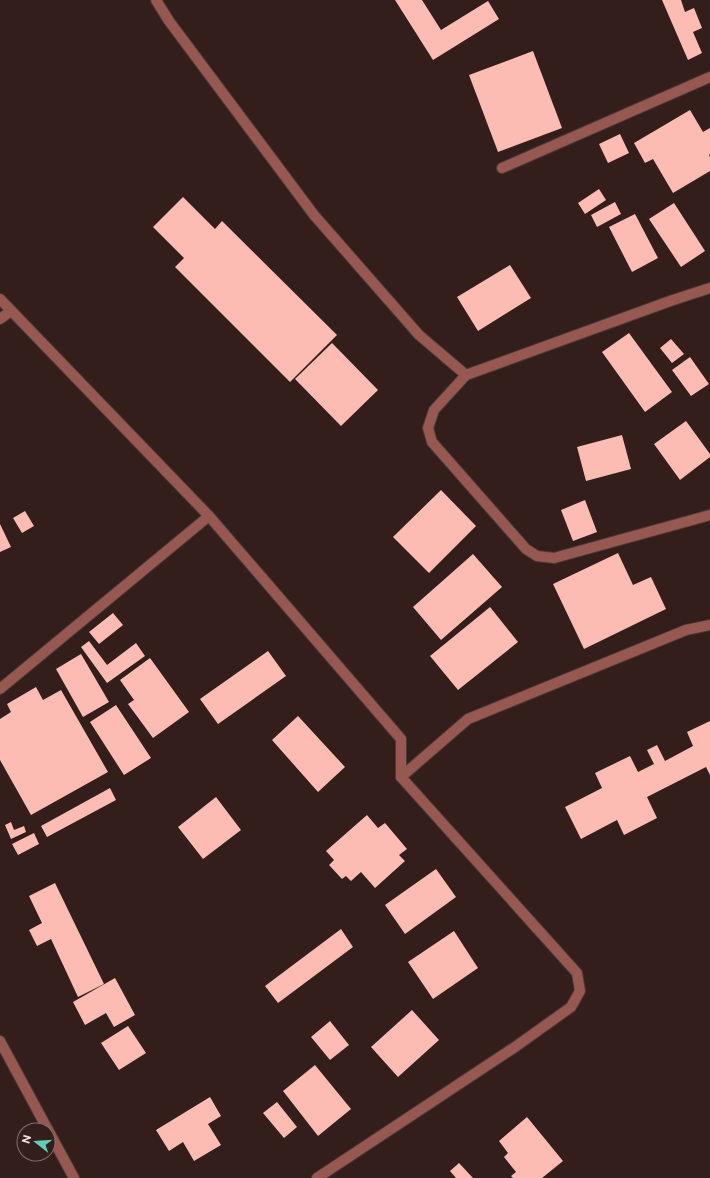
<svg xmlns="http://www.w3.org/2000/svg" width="710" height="1178" font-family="Commissioner,sans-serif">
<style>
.building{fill:#fdbcb3}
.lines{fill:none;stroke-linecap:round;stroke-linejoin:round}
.minor-casing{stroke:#4e3a37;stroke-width:12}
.minor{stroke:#965850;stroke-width:10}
</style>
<rect width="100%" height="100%" fill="#331e1b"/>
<g class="building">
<polygon points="395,0 422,0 441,30 488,1 499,19 433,60"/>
<polygon points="662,0 681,0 685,12 694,8 702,28 693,32 702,53 688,60"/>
<polygon points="533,51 562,128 498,152 469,75"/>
<polygon points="690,110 703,132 710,128 710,154 709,155 710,157 710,171 673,193 653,159 645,163 634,143"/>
<polygon points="620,134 629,153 608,163 599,144"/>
<polygon points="599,189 606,200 585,214 578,203"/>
<polygon points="183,197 215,229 222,221 337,335 290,382 175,267 184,258 153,227"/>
<polygon points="615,202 621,214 597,227 591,215"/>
<polygon points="674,203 705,251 681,267 649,219"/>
<polygon points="635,214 658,258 632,272 609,227"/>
<polygon points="510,265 531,298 478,331 457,297"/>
<polygon points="629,333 672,392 645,412 602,352"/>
<polygon points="671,339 684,354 672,363 660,348"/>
<polygon points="332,343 378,390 341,426 295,379"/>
<polygon points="690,357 709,384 691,396 672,370"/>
<polygon points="686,421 710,454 710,457 680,480 654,444"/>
<polygon points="622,435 631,469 586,481 577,447"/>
<polygon points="441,490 476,526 429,573 393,537"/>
<polygon points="585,500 597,532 573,541 561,510"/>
<polygon points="25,511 34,526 22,533 13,518"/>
<polygon points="0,524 11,547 0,552"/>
<polygon points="618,553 633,585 651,577 666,609 584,649 553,584"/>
<polygon points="473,554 502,587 441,640 413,607"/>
<polygon points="490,607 518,642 458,690 430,656"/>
<polygon points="113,613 123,625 99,644 89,632"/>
<polygon points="89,641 107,665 136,643 145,656 107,683 81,647"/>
<polygon points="268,651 286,676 218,724 200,699"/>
<polygon points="81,654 109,702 83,717 56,669"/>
<polygon points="150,658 189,712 153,738 128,704 134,700 120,680"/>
<polygon points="36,687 43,700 61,690 108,772 31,815 0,760 0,719 11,712 7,704"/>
<polygon points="116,705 151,758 124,775 90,722"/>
<polygon points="298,716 345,767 318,792 272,740"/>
<polygon points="710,721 710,775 706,767 647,797 657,818 624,835 617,820 581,839 565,807 602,788 595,773 630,756 638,772 654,764 647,750 657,745 665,761 693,746 687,732"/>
<polygon points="110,788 116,800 47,837 41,826"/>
<polygon points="216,797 241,830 203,859 178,827"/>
<polygon points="367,815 378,828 385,823 407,849 399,855 405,861 375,888 361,872 351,881 346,876 342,879 329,865 334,860 326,851"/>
<polygon points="11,822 14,830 24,826 26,832 11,839 5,825"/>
<polygon points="34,833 39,844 18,855 12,844"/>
<polygon points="436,869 456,897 405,934 385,905"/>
<polygon points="55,883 104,984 78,997 51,939 37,946 29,930 42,923 29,896"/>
<polygon points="341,929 353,947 278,1003 265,986"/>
<polygon points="454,931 478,968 433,999 408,962"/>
<polygon points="115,978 135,1015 114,1027 106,1013 85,1025 73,1002"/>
<polygon points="412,1010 439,1040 398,1077 371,1047"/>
<polygon points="330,1021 349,1045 330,1060 311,1037"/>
<polygon points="128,1026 146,1053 119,1070 101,1043"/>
<polygon points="315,1065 351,1109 318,1136 283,1091"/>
<polygon points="210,1097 221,1116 208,1124 221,1145 194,1161 183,1142 169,1151 156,1130"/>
<polygon points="277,1102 297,1127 284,1138 263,1113"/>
<polygon points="527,1117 563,1161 542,1178 513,1178 511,1176 516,1172 504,1157 508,1153 499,1141"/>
<polygon points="459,1163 473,1178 456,1178 450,1171"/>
</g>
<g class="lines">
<g class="minor-casing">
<g id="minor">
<polyline points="156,0 169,21 314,215 419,335 466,375"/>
<polyline points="502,168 710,77"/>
<polyline points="710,288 673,300 466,375 434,410 428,428 432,442 526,549 537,556 554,558 710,515"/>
<polyline points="0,299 209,516 401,739 401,777 577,973 580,991 571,1007 515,1047 317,1178"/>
<polyline points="0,319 11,311"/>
<polyline points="0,689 209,516"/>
<polyline points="401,777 468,719 686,630 710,625"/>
<polyline points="0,1041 48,1130"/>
<polyline points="48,1130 74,1178"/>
</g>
</g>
<use href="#minor" class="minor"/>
</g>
<g transform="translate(36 1142) rotate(287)"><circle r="19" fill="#331e1b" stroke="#806d6a"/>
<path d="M0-3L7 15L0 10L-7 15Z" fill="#5eceb7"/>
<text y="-6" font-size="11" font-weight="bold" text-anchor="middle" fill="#f3e3e1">N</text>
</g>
</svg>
